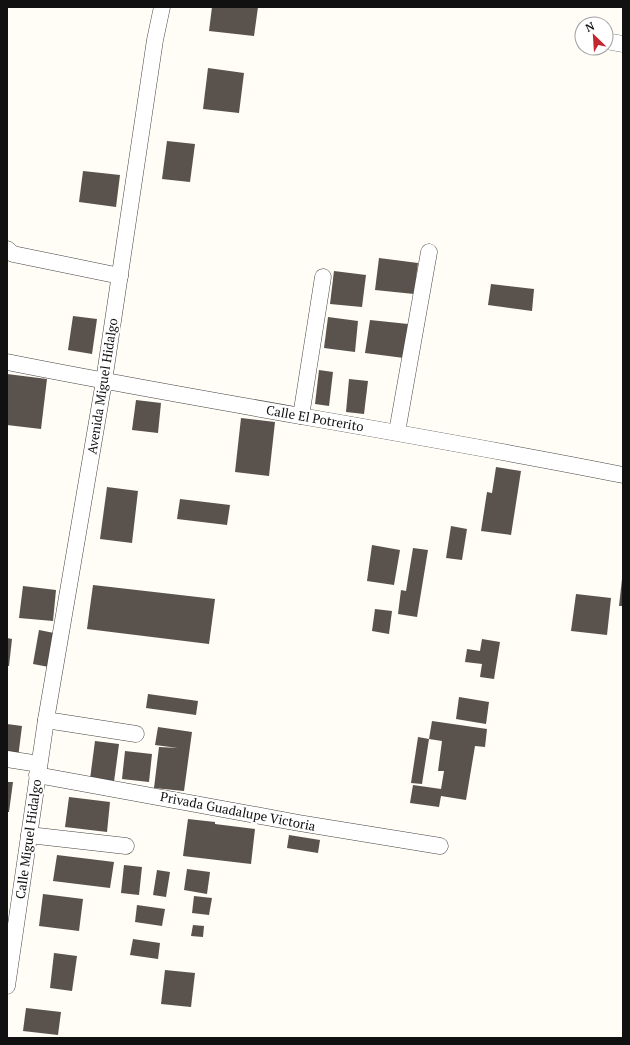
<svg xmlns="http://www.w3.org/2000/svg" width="630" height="1045" font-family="'PT Serif',serif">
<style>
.building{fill:#5a524d}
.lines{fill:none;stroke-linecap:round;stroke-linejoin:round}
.minor-casing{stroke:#444;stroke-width:17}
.minor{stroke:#fff;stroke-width:16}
.labels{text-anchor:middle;stroke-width:4;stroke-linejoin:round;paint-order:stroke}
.street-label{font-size:13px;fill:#111;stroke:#fff}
</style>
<rect width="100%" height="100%" fill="#fffdf5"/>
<g class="building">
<polygon points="212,7 258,7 254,36 209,31"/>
<polygon points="208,68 244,73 239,113 203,109"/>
<polygon points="167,141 195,144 190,182 162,179"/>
<polygon points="83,171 120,175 116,207 79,202"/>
<polygon points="379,258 418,263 414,294 375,290"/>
<polygon points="334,271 366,275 362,307 330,304"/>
<polygon points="491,284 534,289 532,311 488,305"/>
<polygon points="73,316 97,319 92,354 68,350"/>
<polygon points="328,317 358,321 355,352 324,348"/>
<polygon points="370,320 408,324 404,358 365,353"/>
<polygon points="319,370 333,372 329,406 315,404"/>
<polygon points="7,374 47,379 41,429 7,425"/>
<polygon points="349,379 368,381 364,414 346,412"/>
<polygon points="136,400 161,403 158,433 132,430"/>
<polygon points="241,418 275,422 269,476 235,472"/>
<polygon points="496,467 521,471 511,535 481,531 487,492 492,493"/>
<polygon points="107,487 138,491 132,543 100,539"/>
<polygon points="180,499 230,505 227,525 177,519"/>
<polygon points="451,526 467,529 462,560 446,558"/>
<polygon points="372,545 400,550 394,585 367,581"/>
<polygon points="413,548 428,550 417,617 398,614 401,590 406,591"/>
<polygon points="622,579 623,579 623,606 619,606"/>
<polygon points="93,585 215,599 209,644 87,629"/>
<polygon points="23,586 56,590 53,621 19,618"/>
<polygon points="576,594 611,598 607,635 571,631"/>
<polygon points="375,609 392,611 389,634 372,631"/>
<polygon points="39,630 54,633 49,667 33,664"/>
<polygon points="7,638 12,639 9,666 7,666"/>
<polygon points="482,639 500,642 494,679 480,677 482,664 465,662 467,649 480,651"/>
<polygon points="148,694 198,701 196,715 146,708"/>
<polygon points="459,697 489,702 486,724 456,719"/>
<polygon points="432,721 487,729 485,747 475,746 466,800 441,796 439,807 410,803 413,785 441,789 444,771 438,771 442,741 429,739"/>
<polygon points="7,724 22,726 18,758 7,757"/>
<polygon points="158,727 192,732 184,791 154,788 159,747 178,748 155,745"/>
<polygon points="418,737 429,739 422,784 411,783"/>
<polygon points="95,741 119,744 114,782 90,779"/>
<polygon points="125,751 152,754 149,782 122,779"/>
<polygon points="7,782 13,782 9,812 7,812"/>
<polygon points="69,797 110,802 107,832 65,827"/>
<polygon points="188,819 215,822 215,824 255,829 251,864 183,856"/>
<polygon points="289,835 320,840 318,853 287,848"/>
<polygon points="57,855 114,862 110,888 53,881"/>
<polygon points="124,865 142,867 139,895 121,893"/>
<polygon points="187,869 210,872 207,894 184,890"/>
<polygon points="157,870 170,872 166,897 153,895"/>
<polygon points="43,894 83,899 79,931 39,926"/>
<polygon points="194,896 212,898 209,915 192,913"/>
<polygon points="137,905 165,909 162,926 135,922"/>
<polygon points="193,925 204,926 203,937 191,936"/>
<polygon points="133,939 160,943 158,959 130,955"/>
<polygon points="54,953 77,956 72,991 50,988"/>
<polygon points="165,970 195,973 191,1007 161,1004"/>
<polygon points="26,1008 61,1012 58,1035 23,1031"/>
</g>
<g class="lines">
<g class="minor-casing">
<g id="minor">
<polyline points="606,41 623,44"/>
<polyline points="7,249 13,254 120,276"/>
<path d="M7,362c205,41 411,72 616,113"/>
<polyline points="301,416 323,277"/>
<polyline points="397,432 429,252"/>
<polyline points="46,720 136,734"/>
<polyline points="7,759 39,764"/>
<polyline points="37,775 299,823 440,846"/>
<polyline points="29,835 126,846"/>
<polyline points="7,986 46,720 104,381 155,40 162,7"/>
</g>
</g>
<use href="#minor" class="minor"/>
</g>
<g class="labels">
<g class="street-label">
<text transform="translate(102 386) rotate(-81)" y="5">Avenida Miguel Hidalgo</text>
<text transform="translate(315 418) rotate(10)" y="5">Calle El Potrerito</text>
<text transform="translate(238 811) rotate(11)" y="5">Privada Guadalupe Victoria</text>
<text transform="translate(28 839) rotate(-82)" y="5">Calle Miguel Hidalgo</text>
</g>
</g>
<rect width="630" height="1045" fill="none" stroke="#111111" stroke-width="16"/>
<g transform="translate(594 36) rotate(335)"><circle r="19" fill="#ffffff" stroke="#a0a0a0"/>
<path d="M0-3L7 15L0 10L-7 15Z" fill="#c4262e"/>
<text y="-6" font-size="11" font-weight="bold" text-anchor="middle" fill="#111111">N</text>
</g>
</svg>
